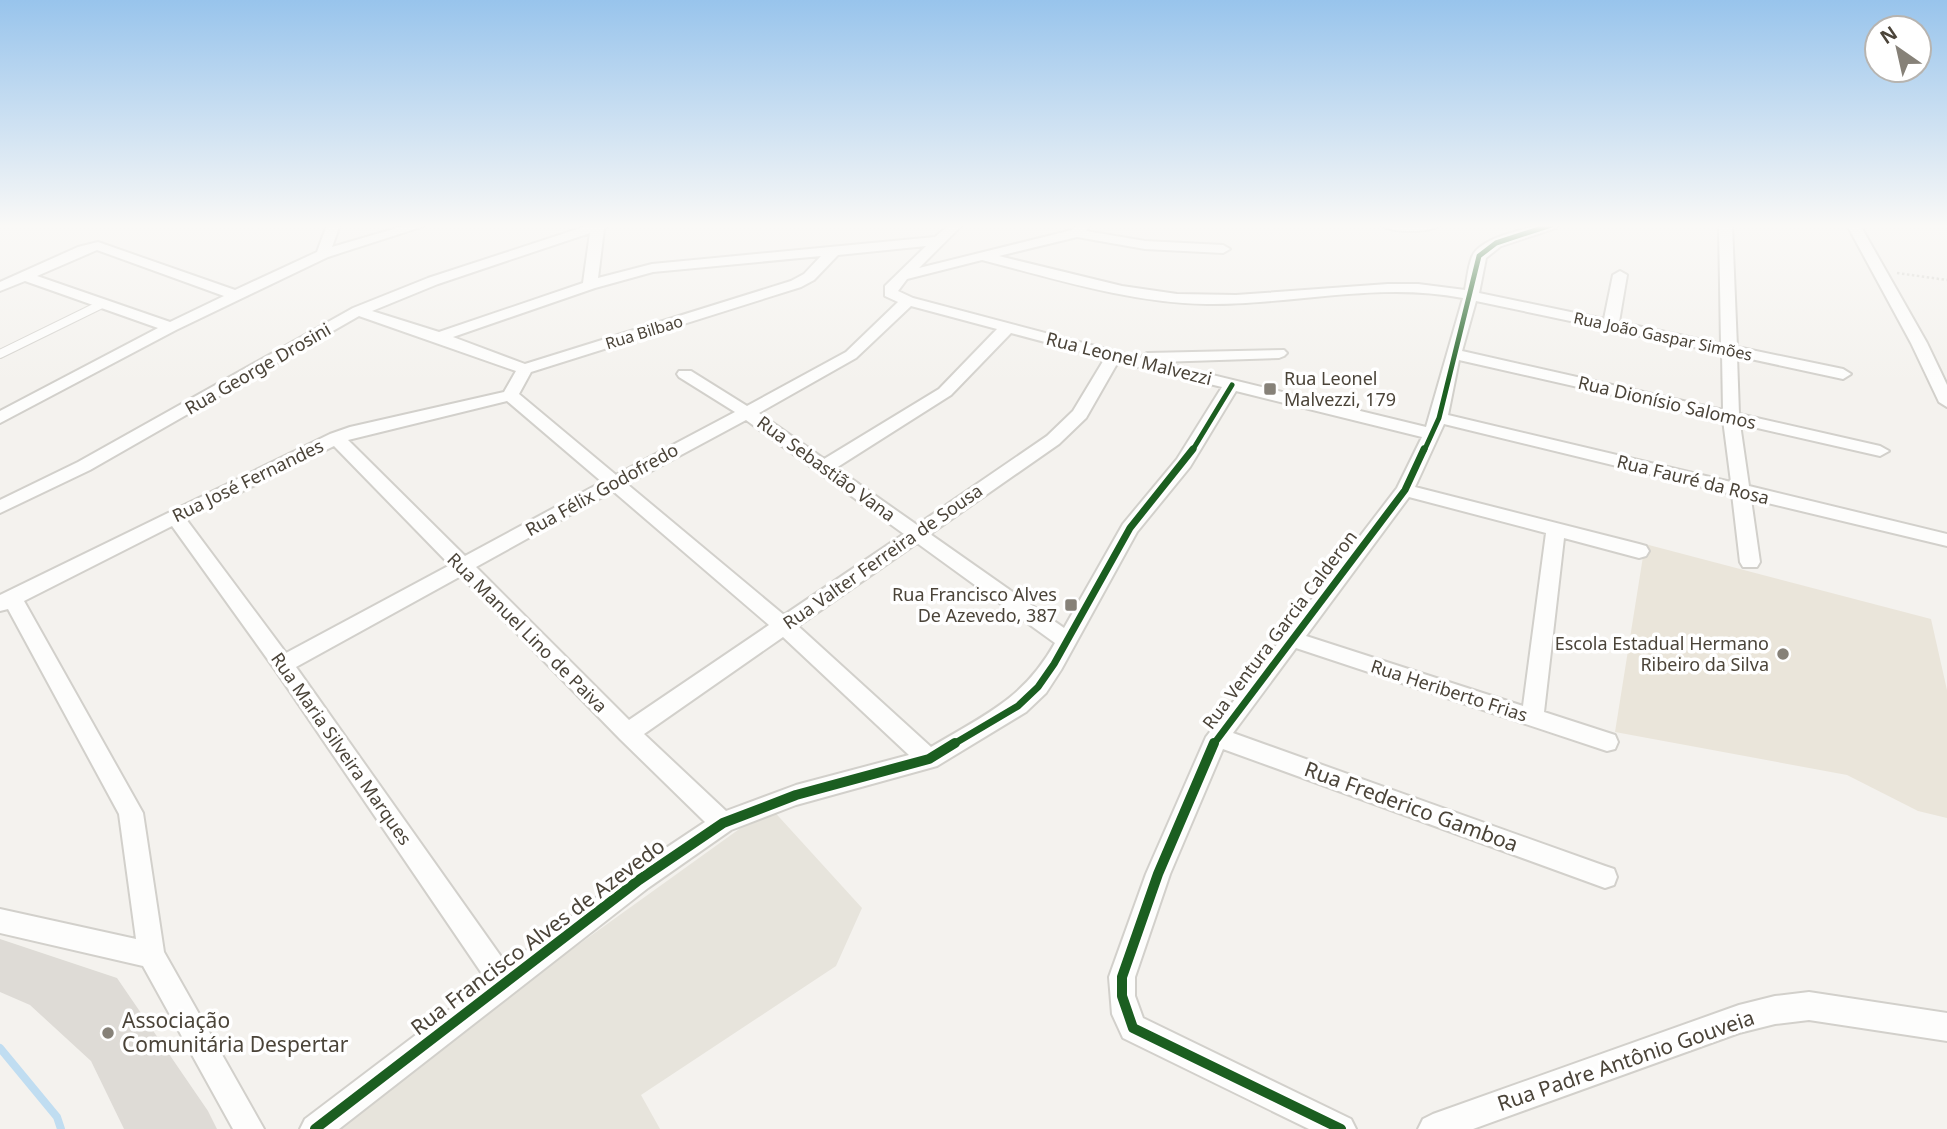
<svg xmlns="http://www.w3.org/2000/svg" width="1947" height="1129" font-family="'Noto Sans',sans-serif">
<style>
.residential{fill:#e7e4dc}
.education{fill:#eae5da}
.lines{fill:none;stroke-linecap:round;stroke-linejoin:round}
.stream{stroke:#c0ddf1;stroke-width:8}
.building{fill:#dedbd6}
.service-casing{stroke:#d2d0cb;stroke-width:10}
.minor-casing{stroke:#d2d0cb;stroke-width:4}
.path{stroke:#d3d2cc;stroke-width:2.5;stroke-dasharray:2.5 2.5;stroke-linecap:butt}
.service{stroke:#fdfdfc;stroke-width:8}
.minor{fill:#fdfdfc;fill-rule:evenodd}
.cycleway-far2-casing{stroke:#fff;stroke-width:9}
.cycleway-far1-casing{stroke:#fff;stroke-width:11}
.cycleway-casing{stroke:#fff;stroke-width:14}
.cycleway-far2{stroke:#1b5e20;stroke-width:5}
.cycleway-far1{stroke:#1b5e20;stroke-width:7}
.cycleway{stroke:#1b5e20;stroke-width:10}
.poi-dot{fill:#868178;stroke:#fff;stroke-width:2.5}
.labels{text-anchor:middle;stroke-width:7;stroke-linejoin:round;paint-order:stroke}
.far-street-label{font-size:16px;fill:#4b4439;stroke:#fff}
.street-label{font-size:18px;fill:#4b4439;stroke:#fff}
.poi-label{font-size:18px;fill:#4b4439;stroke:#fff;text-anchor:end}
.near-street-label{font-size:21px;fill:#4b4439;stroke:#fff}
.near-poi-label{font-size:21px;fill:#4b4439;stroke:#fff;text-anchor:start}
</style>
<rect width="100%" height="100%" fill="#f4f2ee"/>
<polygon class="residential" points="770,807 862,908 836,966 641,1095 660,1129 322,1129"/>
<polygon class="education" points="1645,544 1931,619 1947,690 1947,818 1918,811 1847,775 1615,732"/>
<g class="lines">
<polyline class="stream" points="0,1048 57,1117 61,1129"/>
</g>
<polygon class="building" points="0,939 117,978 208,1111 217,1129 124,1129 91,1061 30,1005 0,992"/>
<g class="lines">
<g class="service-casing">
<polyline id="service" points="0,354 102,304"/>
</g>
<g class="minor-casing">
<g id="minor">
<path d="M327,225h13l-8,22 75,-22h20l-99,32 -152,73 -176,93v-12l158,-83 -133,-47 -25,10v-9l78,-35 20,-5 137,48 82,-38zM97,250l127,46 -54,26 -133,-46z"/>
<path d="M590,225h19l-5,4 -6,49 54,-14 283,-27 14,-12h13l-43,43 153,-38 4,-5h13l-3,6 59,10 78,4 7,4 -7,4 -78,-4 -68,-12 -78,19 123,30 55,8 59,1 152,-11h30l47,6c2,-10 3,-23 7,-33 8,-21 65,-32 85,-32l-1,3 -55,18 -15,12 -7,35 125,26 9,-44 7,-4 7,4 -8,47 102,22 -2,-119h13l5,122 106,22 8,5 -8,5 -106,-23 2,58 141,32 9,5 -9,5 -140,-32 9,62 198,48v12l-196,-47 9,63 -3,5h-14l-3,-5 -8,-68 -288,-70 -29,63 224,57 7,2 3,5 -3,5 -7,2 -75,-20 -20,174 71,23 3,7 -3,7 -8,2 -311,-103 -63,85 372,133 9,3 3,8 -3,8 -9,3 -382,-139 -53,125 -35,103v19l8,22 208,101 5,10h-47l-186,-91 -11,-24 -3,-37 37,-103 60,-137 191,-249 25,-51 -186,-46 -46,76 -53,65 -76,138 -15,23 -20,19 -89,54 -141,39 -65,25 -83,58 -309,241h-39l5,-10 182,-138 -211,-310 -104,-145 -148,75 119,212 21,139 100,177h-31l-90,-163 -143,-33v-24l136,30 -17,-125 -111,-205 -8,2v-16l330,-161 20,-7 154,-35 12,-21 -157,-55 -269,154 -90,43v-13l78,-38 275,-154 75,-30zM590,233l-7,50 -144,49 -67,-21 66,-27zM926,246l-41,40v10l13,6 -52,50 -99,54 -56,-35h-12l-2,3 2,3 56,35 -119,63 -97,-81 12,-22 270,-85 13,-7 24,-25zM821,256l-17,18 -13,7 -266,83 -72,-27 142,-49 58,-16zM982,260c74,19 149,43 225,44 85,1 172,-23 256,-6l-37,129 -267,-65 120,-4 5,-2 3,-3 -3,-3 -137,3 -7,5 -227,-60 -15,-7 9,-12zM1476,301l246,52 1,57 -261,-59zM911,306l86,23 -58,60 -115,70 -65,-46 97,-55zM1011,333l94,25 -32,53 -26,25 -130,89 -81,-57 115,-73zM1459,360l264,60 8,62 -283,-67zM1118,362l104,25 -45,72 -54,65 -59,104 -134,-94 129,-90 27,-26zM507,401l95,81 -137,74 -117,-116zM746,420l158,114 -120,81 -157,-131zM334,446l116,119 -164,88 -100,-134zM613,491l156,134 -140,95 -153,-153zM1409,497l137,36 -23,173 -217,-70zM917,543l138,100c-32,57 -71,72 -124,104l-133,-121zM461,576l159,163 85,83 -75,50 -123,93 -211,-298zM783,637l126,118 -113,30 -70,26 -82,-77z"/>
<path d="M1381,225h59c-10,8 -49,8 -59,0z"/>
<polygon points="1847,225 1860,225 1927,343 1947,385 1947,407 1939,402 1911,343"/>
<polygon points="1809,992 1947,1013 1947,1041 1809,1020 1775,1024 1739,1033 1473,1129 1418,1129 1423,1119 1433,1114 1739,1005 1775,996"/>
</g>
</g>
<polyline class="path" points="1897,273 1947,280"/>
<use href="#service" class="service"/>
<use href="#minor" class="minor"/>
<g class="cycleway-far2-casing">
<g id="cycleway-far2">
<polyline points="1192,451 1232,385"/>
<polyline points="1424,451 1439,418 1479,256 1496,243 1551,225"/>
</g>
</g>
<g class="cycleway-far1-casing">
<g id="cycleway-far1">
<polyline points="952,745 1018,706 1038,687 1054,664 1130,528 1193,449"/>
<polyline points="1213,745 1405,490 1424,449"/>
</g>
</g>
<g class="cycleway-casing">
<g id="cycleway">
<polyline points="1214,743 1158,874 1122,977 1122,996 1133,1028 1341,1129"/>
<polyline points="315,1129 639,880 723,823 796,795 929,759 955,743"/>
</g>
</g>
<use href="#cycleway-far2" class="cycleway-far2"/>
<use href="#cycleway-far1" class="cycleway-far1"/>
<use href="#cycleway" class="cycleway"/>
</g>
<linearGradient id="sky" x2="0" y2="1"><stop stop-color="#98c4ec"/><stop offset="0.59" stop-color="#faf9f7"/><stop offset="1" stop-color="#faf9f7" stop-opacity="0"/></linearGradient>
<rect width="1947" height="383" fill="url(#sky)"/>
<g class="poi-dot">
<rect x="1263" y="382" width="14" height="14" rx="3.5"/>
<rect x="1064" y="598" width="14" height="14" rx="3.5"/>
<circle cx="1783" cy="654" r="7"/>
<circle cx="108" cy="1033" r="7"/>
</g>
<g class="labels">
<g class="far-street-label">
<text transform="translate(644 332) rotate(-17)" y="6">Rua Bilbao</text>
<text transform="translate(1663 336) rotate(12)" y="6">Rua João Gaspar Simões</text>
</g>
<g class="street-label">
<text transform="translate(1129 359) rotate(14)" y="6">Rua Leonel Malvezzi</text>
<text transform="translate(258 369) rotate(-30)" y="6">Rua George Drosini</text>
<text transform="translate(1667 403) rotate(13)" y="6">Rua Dionísio Salomos</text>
<text transform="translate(826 469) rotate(36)" y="6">Rua Sebastião Vana</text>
<text transform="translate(1693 480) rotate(14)" y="6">Rua Fauré da Rosa</text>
<text transform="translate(248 481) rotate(-26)" y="6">Rua José Fernandes</text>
<text transform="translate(602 490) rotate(-29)" y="6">Rua Félix Godofredo</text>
<text transform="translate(883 557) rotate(-35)" y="6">Rua Valter Ferreira de Sousa</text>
<text transform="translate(1280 630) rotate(-53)" y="6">Rua Ventura Garcia Calderon</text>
<text transform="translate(527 633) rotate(45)" y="6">Rua Manuel Lino de Paiva</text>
<text transform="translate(1449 691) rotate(18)" y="6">Rua Heriberto Frias</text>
<text transform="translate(341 749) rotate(55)" y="6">Rua Maria Silveira Marques</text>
</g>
<g class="poi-label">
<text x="1284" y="385" text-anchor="start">Rua Leonel<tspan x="1284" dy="21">Malvezzi, 179</tspan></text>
<text x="1057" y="601">Rua Francisco Alves<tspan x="1057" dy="21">De Azevedo, 387</tspan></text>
<text x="1769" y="650">Escola Estadual Hermano<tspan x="1769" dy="21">Ribeiro da Silva</tspan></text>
</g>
<g class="near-street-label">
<text transform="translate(1411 807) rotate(20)" y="7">Rua Frederico Gamboa</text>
<text transform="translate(538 937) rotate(-37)" y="7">Rua Francisco Alves de Azevedo</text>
<text transform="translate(1626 1061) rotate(-19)" y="7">Rua Padre Antônio Gouveia</text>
</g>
<g class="near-poi-label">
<text x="122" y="1028">Associação<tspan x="122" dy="24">Comunitária Despertar</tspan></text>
</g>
</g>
<g transform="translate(1898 49) rotate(326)"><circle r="33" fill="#ffffff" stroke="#b7b4b0" stroke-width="2"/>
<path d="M0-5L12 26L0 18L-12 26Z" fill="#868178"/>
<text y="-10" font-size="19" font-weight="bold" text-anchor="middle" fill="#4b4439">N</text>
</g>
</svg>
